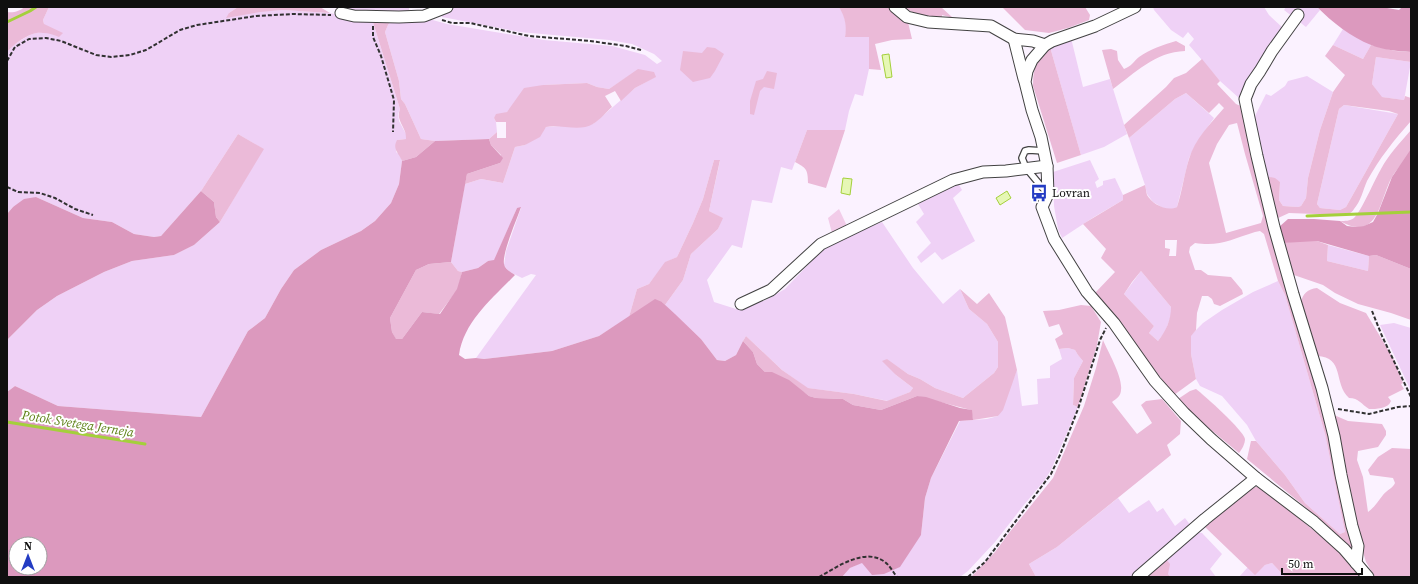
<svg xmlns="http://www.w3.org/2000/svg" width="1418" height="584" font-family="'Source Serif 4',serif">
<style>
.farmland{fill:#efd1f6}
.green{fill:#ebbad8;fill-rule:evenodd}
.forest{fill:#dc99be;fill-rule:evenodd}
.pitch{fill:#f2cce9}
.water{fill:#e6f7b5;stroke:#a4d03b}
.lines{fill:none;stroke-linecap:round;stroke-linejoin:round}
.stream{stroke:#a4d03b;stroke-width:3}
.service-casing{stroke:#424242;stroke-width:8}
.minor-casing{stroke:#424242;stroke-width:13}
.path{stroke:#313131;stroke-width:2;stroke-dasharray:4 2;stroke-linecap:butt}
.service{stroke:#fff;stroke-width:5.5}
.minor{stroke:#fff;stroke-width:11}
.labels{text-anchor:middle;stroke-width:4;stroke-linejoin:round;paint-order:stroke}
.poi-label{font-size:12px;fill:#0f0f0f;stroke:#fff;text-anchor:start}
.water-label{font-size:13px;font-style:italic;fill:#5c8014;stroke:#fff}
</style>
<rect width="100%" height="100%" fill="#fbf2ff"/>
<g class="farmland">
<polygon points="49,7 238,7 229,13 282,10 330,13 348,17 372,19 400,109 398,114 399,121 406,134 406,139 397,140 396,152 400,155 402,161 399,184 391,203 375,221 361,231 321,250 294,270 281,289 265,318 248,331 201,417 58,406 15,386 7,392 7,340 37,310 57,296 104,272 132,261 174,255 194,245 220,222 263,149 238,134 201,191 161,236 154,237 134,234 112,222 83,218 36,197 13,207 7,214 7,52 12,46 23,39 32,34 42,32 44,24 43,20"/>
<polygon points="333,7 409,7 409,12 364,14 338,9"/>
<polygon points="454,7 839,7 843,13 847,28 845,37 869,37 869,69 863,96 855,94 849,111 845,130 807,130 792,170 781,167 772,203 752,200 742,248 732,245 707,280 714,302 736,309 766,300 785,289 806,267 815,257 833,242 882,222 913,268 943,304 960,289 969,309 987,324 998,342 998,367 994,373 963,398 935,388 920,379 908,374 886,359 896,375 913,388 910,392 888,401 854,394 807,388 782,370 746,336 743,341 736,355 725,361 717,360 701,339 665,305 683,280 691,254 718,229 722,218 709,211 720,161 714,160 703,199 693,223 677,257 666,262 649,284 637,289 629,317 599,336 552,351 484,359 476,358 536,275 531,274 522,278 508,271 504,265 506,251 521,208 517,208 494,261 488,261 478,268 462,272 458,271 451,262 465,184 481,179 503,183 515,147 525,145 546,127 593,124 635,88 655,77 638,70 609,89 597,87 587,83 543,85 507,112 494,118 496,122 497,132 489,139 435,141 421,139 405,104 401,99 399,81 385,32 388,25 391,20 429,19 447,24 544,40 612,46 645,55 657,64 662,61 654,54 632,44 609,40 520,32 442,17 441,13"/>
<polygon points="1153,7 1264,7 1269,15 1283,28 1262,57 1247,84 1242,97 1239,98 1220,81 1189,45 1194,39 1188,32 1183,38 1171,30 1154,10"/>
<polygon points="1286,7 1317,7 1320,10 1306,27 1284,10"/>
<polygon points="1343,29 1371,45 1363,59 1333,45"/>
<polygon points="1071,38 1083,87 1110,79 1127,134 1104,147 1081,155 1050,47"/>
<polygon points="1376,57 1411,62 1404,100 1381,97 1372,84"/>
<polygon points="1307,76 1333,92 1320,130 1308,178 1306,198 1301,206 1298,207 1283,206 1279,200 1280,182 1264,176 1252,122 1266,94 1271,96 1285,86 1288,81"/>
<polygon points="1186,93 1214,118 1197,142 1189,158 1177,207 1172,210 1165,209 1153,202 1147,194 1145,185 1129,138 1175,99"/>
<polygon points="1344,105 1398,114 1346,207 1340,210 1320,208 1317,204 1339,109"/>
<polygon points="1090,160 1099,179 1095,182 1097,188 1103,185 1103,181 1115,178 1123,195 1123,200 1094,217 1062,238 1058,229 1054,206 1053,172"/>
<polygon points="958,183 962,190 953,198 975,241 942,260 935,252 921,263 917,257 931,243 916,222 924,214 918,204"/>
<polygon points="1328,245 1369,256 1368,271 1327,261"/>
<polygon points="1141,271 1171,307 1171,316 1165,332 1158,341 1149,333 1154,326 1124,294"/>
<polygon points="1278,281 1285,295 1325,434 1345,532 1340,534 1305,503 1285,475 1256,441 1247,425 1222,396 1200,386 1196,379 1191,354 1191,335 1203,323 1222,310 1253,292"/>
<polygon points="1394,323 1411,328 1411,391 1380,325"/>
<polygon points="1068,348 1075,350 1078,355 1083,361 1074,378 1073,405 1078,407 1051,470 1044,481 1023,506 995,542 968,571 960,577 842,577 850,568 921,535 925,498 931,478 960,421 987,419 998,416 1017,370 1022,406 1038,404 1037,379 1050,378 1050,366 1062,359 1059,349"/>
<polygon points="1118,498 1129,513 1149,500 1157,512 1163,508 1175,526 1185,518 1191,526 1132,577 1036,577 1029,564 1057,547"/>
<polygon points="1197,532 1202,533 1222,554 1210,569 1216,577 1171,577 1168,574 1165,558"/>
<polygon points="1272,563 1285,577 1239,577 1248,567 1255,574 1265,565"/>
</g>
<g class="green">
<path d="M24,7h25l-6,13 1,4 19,9 -4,4c-5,-2 -10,-4 -16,-4 -12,-2 -28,10 -36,19v-40c6,1 14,-1 17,-5z"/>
<polygon points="238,7 300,7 303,8 320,7 330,13 282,10 260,12 226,18 229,13"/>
<path d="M839,7h50l2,2 16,9 5,21 -20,1 -17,4 6,26 -12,-1v-32h-24c2,-11 0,-20 -6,-30z"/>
<polygon points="902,7 941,7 953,18 942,15 942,19 917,14"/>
<polygon points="1002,7 1085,7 1090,15 1089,20 1068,28 1049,33 1025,30"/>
<path d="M372,19l19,1 -3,5 -3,7 14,49 2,18 4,5 16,35 14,2 -19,16 -14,4c-3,-8 -10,-12 -5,-21l9,-1c1,-12 -11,-18 -6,-30z"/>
<path d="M1176,41l9,5v5c-30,1 -50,22 -72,38l-11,-39 9,-1 6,2 1,9 6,9c8,-3 9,-7 15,-12 11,-8 24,-12 37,-16z"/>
<path d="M1333,45l30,14 8,-14 24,6 16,1v10l-35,-5 -4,27 10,13 22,3 1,-4 6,2v23c-17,19 -32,38 -44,60 -4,9 -6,20 -13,28 -3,5 -7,6 -13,6l-52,-2 -13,6 -12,-43 11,2 5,4 -1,18 4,6 15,1 3,-1 5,-8 2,-20 12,-48 13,-38 12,-17 -20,-19zM1344,105l45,6 9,3 -52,93 -6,3 -20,-2 -3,-4 22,-95z"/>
<polygon points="707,47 715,48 724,54 715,71 710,78 693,82 680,70 683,51 702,53"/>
<path d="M1050,47l31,108 -24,8 -24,-77c0,-20 4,-25 17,-39z"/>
<path d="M1202,59l18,22 -3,3 19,20 7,3 81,298 30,142 -1,3 -49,-44 -57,-47 4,-18h5l29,34 20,28 35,31 5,-2 -20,-98 -40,-139 -7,-14 -14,-47 -4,-3 -5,1c-23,7 -35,15 -60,11l-5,4 -1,5 6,18h6l7,5 23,2 11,13 1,4 -23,12 -6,-2 -2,-5 -4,-3h-6l-5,17 -1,17 -5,6v18l5,25 -22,16 -79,-102 20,-21 -14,-14 5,-9 -23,-25 40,-24v-5l22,-10c1,3 1,7 2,10 5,9 20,17 30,12 5,-15 7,-32 12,-48 6,-20 21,-35 35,-51l-5,-5 -10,10 -23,-20 -11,6 -46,39 -5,-13 42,-38 8,-9 12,-5zM1237,123l8,31 18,62 -2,7 -35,10 -17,-70 8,-19 12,-19zM1165,240h12l-1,16h-7l1,-7 -5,-1zM1141,271l30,36c0,13 -5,24 -13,34l-9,-8 5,-7 -30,-32 8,-12z"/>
<path d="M638,69l16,3 2,5 -21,11 -14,13 -6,-10 -10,5 7,11c-6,5 -12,13 -19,17 -13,8 -33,0 -47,3l-6,10 -15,8 -10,2 -12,36 -22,-4 -16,5 2,-10 33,-11 1,-8 -10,-10 -2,-6 8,-7v6h9v-16h-10l-2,-4 2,-4 11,-2 17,-24 19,-3 44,-2 10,4 12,2z"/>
<polygon points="767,71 777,73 774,89 764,87 760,91 754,115 750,114 750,101 756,81 763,79"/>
<path d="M807,130h38l-19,58 -18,-5c0,-14 -2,-15 -13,-21z"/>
<path d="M1411,130c0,6 1,14 0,19 -3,10 -14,19 -19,28 -13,23 -13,66 -52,44 5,0 10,0 14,-3 7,-6 21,-39 27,-49 8,-15 19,-26 30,-39z"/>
<polygon points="238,134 264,149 220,222 216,217 214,202 201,191"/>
<polygon points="714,160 720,160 709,211 723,218 718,229 691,254 683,280 665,305 662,302 629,317 637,289 649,284 665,262 677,257 693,223 703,199"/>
<polygon points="1298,241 1317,241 1328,245 1327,261 1368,271 1369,256 1376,255 1411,269 1411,320 1391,313 1358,304 1335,293 1323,285 1291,274 1283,243"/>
<polygon points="451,262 458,271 462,272 458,289 439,314 422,312 402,339 396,340 392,332 390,318 416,270 429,264"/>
<path d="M1317,288l23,15 26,10 27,45 10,25 -2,1 3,5 -16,8 3,4c-3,8 -15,8 -22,8 -8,-5 -10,-11 -20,-11 -16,-15 -4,-41 -32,-42l-16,-53c1,-9 7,-14 16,-15z"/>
<polygon points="960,289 977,304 989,293 1005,317 1017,370 1003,410 998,416 973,420 971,410 917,396 881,410 853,405 843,399 816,398 809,396 805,393 765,372 757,364 753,352 743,341 746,336 782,370 808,388 854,394 887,401 910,392 913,388 896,375 882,361 887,359 908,374 920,379 935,388 963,398 994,373 998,367 998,342 987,324 969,309"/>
<polygon points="1081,305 1091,306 1101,322 1097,345 1078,407 1073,405 1074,378 1083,361 1078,355 1075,350 1068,348 1059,349 1055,339 1063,334 1059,324 1049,327 1043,311 1059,310"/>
<path d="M1103,340c5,12 20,37 18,50 0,6 -5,9 -9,12l25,32 15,-11 -11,-18 5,-4 16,-2 19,22 -1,13 -13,11 4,10 -114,92 -28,17 7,13h-65l24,-25 14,-19 44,-55 31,-72 12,-38z"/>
<path d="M1196,389c8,6 48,42 49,50 0,5 -3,10 -6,14l-40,-33 -21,-21 12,-8z"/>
<path d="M1334,415l14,6 34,3 4,7v4l-8,12 -20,4 -1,9 6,17 5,35c7,-5 10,-11 15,-17 4,-5 10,-7 12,-12l-2,-5 -23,-3 -2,-5 10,-13 14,-9 19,1v128h-36l-9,-15 -11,-37z"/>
<polygon points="1256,487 1261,487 1341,553 1362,577 1285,577 1272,563 1265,565 1255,575 1205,527 1235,500 1249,489"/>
<polygon points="1165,558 1170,564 1168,574 1171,577 1144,577"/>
</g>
<g class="forest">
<path d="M1317,7h64l18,3 3,-3h9v45c-13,-1 -28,-2 -40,-7 -20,-8 -39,-23 -54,-38z"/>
<path d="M489,139l2,6 12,13 -3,5 -33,11 -16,88 -22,2 -13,6 -26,48 2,14 4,7h6l20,-27 18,2 17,-25 5,-17 16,-4 10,-7 6,-1 23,-52 4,-1c-4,12 -19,46 -17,57 1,6 7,8 11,11 -22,23 -51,46 -56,80l6,4 11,-1 8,1 68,-8 47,-15 56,-37 7,3 13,12 26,25 16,21 8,1 11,-6 7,-14 10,11 4,12 8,8h7l17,8 20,16 7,2 27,1 10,6 28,5 36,-14 9,1 34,11 12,2 1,10 -14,1 -28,57 -6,20 -4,37 -21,32 -16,7 -12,1 -10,-12 -12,5 -8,9h-835v-185l8,-6 43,20 143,11 47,-86 17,-13 16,-29 13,-19 27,-20 40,-19 14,-10 16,-18 8,-19 3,-23 14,-4 19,-16zM16,544h24v24h-24z"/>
<polygon points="1411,149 1411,269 1376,255 1369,256 1317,241 1283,243 1279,227 1288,219 1314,219 1340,221 1347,226 1356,227 1364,226 1373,222 1378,213 1392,177"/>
<polygon points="201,191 214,202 216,217 220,222 194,245 174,255 132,261 104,272 57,296 37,310 7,340 7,214 13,207 24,199 36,197 83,218 112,222 134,234 154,237 161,236"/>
</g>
<polygon class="pitch" points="839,209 847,226 832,233 828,218"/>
<g class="water">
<polygon points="889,54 892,77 886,78 882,55"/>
<polygon points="843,178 852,179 850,195 841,193"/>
<polygon points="1007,191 1011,198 1000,205 996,198"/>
</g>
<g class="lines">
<g class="stream">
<polyline points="7,22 30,11 36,7"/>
<polyline points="1307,216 1411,212"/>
<polyline points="7,422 145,444"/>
</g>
<g class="service-casing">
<polyline id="service" points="1044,151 1029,150 1025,151 1022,158 1026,168 1046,192"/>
</g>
<g class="minor-casing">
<g id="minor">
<polyline points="895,7 907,17 928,22 991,26 1014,39 1033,41 1045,45"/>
<polyline points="1135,7 1095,26 1052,41 1045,45 1032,60 1027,71 1025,82 1032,110 1041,137 1047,166 1048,194 1042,207 1054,239 1087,292 1114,323 1155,381 1184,413 1211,439 1256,478 1314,522 1344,549 1368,577"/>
<polyline points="341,13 354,16 399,17 424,16 447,7"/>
<polyline points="1298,15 1272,51 1260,71 1251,84 1245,99 1257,156 1274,227 1293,294 1322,388 1334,436 1341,475 1352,526 1358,546 1356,563"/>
<polyline points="1014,39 1024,79"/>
<polyline points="741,304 771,290 821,244 953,180 983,172 1006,171 1047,166"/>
<polyline points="1138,577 1205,519 1256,478"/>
</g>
</g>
<g class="path">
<polyline points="442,20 452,23 470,23 529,36 590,41 626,46 641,50"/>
<polyline points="373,26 373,37 381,56 394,100 393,132"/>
<polyline points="7,61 15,47 29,39 46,38 61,41 96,55 111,57 130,55 146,50 180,30 197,25 256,16 293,14 331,15"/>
<polyline points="7,187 18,192 40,193 55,198 75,209 93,215"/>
<polyline points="1372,311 1382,336 1411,397"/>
<polyline points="1338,409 1369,414 1398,407 1411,406"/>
<path d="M819,577c18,-10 46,-30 66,-15 5,4 8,10 12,15"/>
<polyline points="968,577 985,562 1051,474 1060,455 1078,409 1100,340 1106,328"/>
</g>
<use href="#service" class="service"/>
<use href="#minor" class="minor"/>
</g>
<defs>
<g id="bus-bare" transform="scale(1.38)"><path d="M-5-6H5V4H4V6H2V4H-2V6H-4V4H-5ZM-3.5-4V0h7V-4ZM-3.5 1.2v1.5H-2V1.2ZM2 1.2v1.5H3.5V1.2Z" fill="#243cc3" stroke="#fff" stroke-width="2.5" paint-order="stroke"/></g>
</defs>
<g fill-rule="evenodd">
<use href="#bus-bare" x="1039" y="193"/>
</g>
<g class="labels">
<g class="poi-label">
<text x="1052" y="197">Lovran</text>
</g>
<g class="water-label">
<text transform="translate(78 423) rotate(9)" y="5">Potok Svetega Jerneja</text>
</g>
</g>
<rect width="1418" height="584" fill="none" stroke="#0f0f0f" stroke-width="16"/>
<g transform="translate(28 556)"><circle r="19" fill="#ffffff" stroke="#9f9f9f"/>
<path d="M0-3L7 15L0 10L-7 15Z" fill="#243cc3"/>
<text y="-6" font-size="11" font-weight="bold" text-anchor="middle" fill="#0f0f0f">N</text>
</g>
<path d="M1282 568v6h80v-6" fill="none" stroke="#0f0f0f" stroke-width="2"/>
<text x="1288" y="568" font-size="12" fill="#0f0f0f" stroke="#ffffff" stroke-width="3" paint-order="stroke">50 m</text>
</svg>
